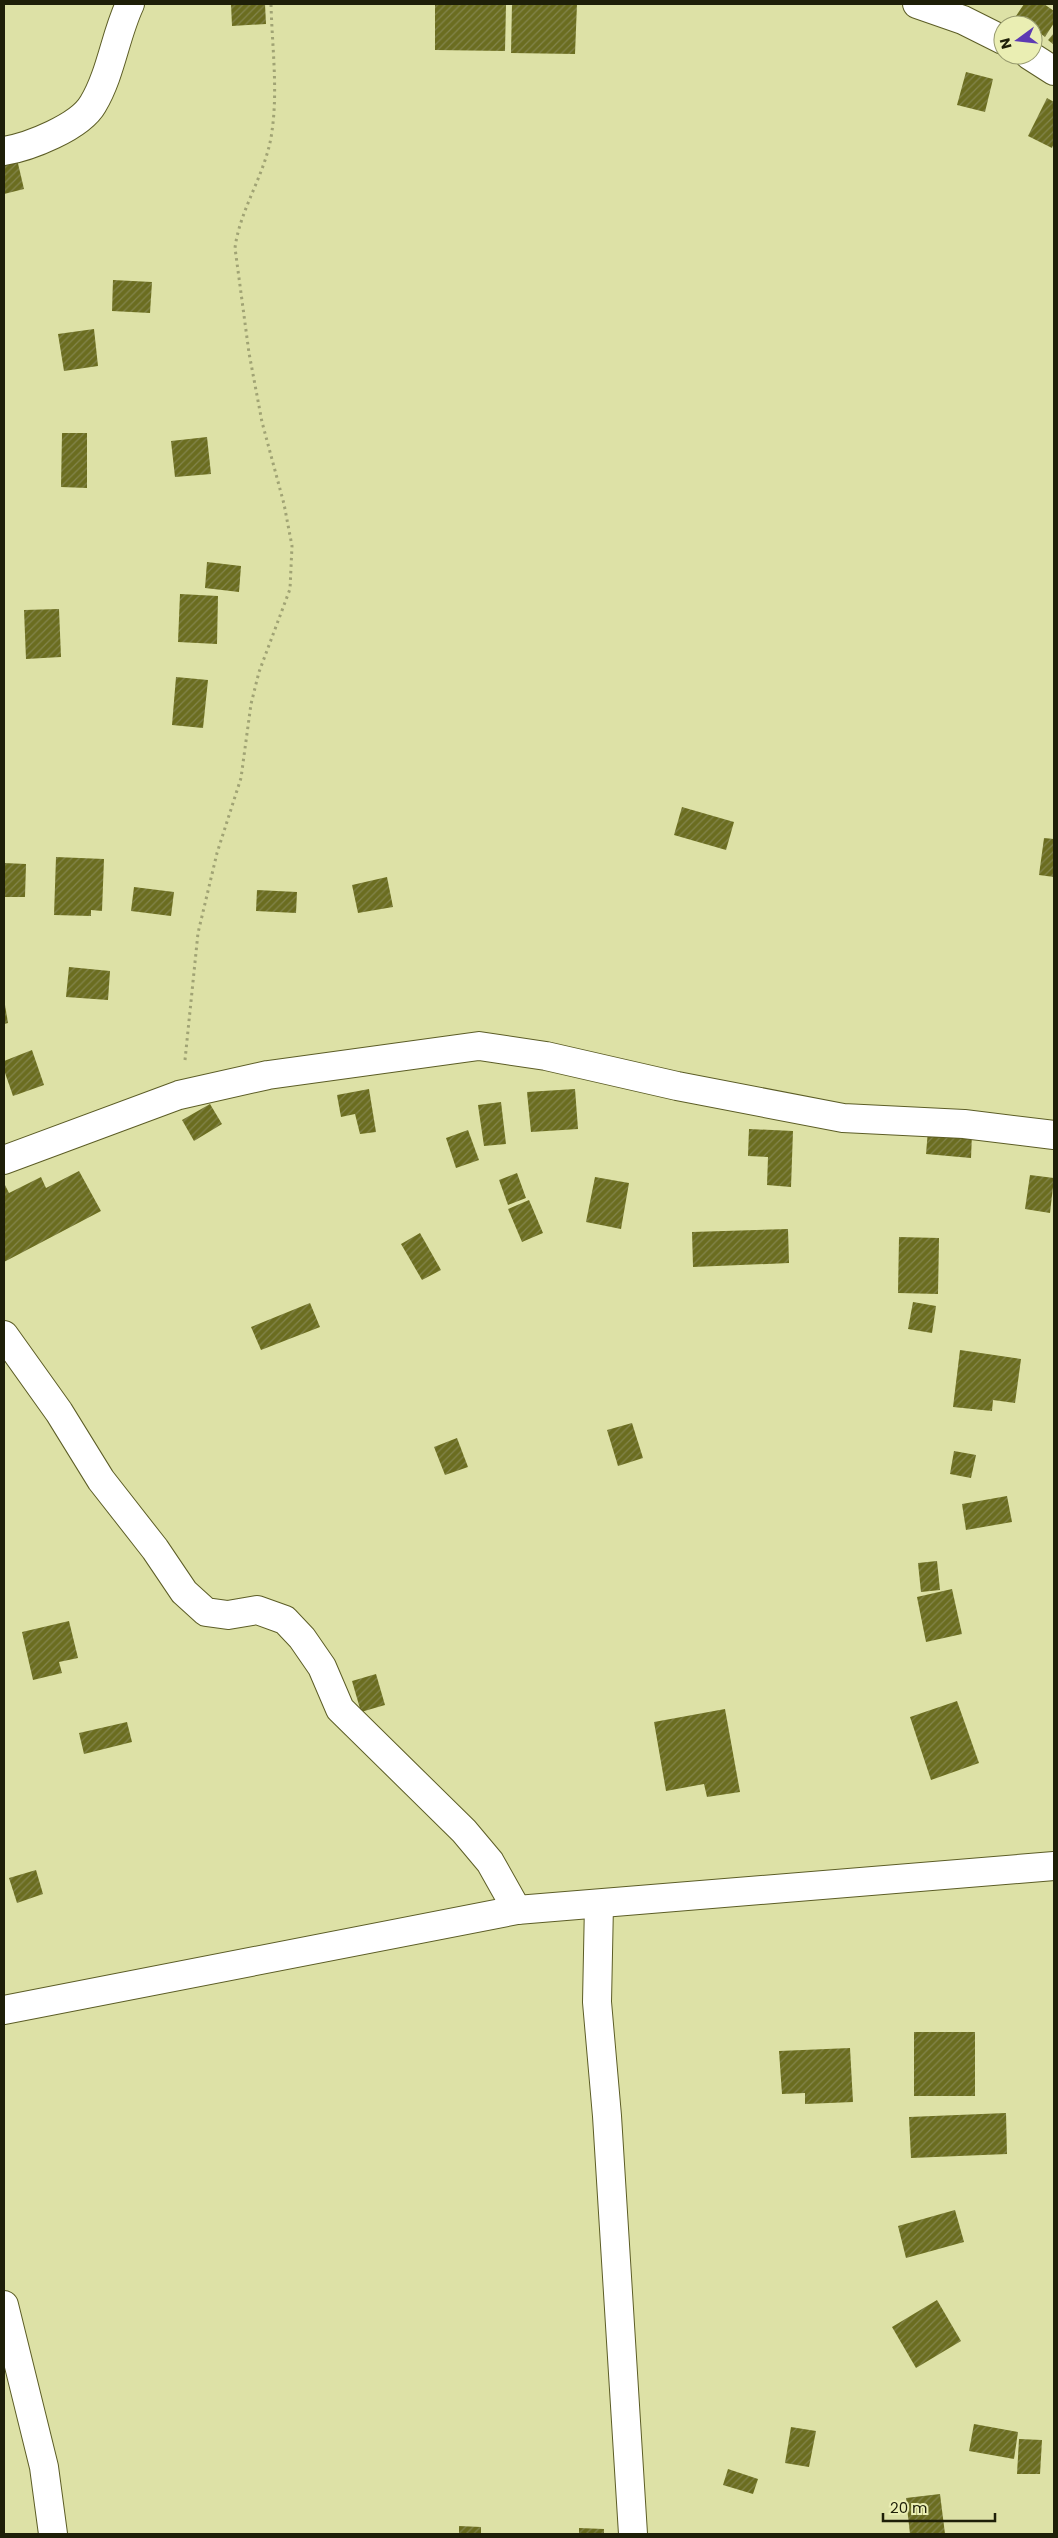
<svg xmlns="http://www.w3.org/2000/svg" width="1058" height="2538" font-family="Poppins,sans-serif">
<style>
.building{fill:url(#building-hatch)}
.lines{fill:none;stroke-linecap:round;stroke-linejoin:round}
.minor-casing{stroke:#5c5d26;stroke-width:30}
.path{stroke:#a0a374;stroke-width:3;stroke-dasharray:2.5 4;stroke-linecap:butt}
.minor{stroke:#fff;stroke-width:28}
</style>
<defs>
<pattern id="building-hatch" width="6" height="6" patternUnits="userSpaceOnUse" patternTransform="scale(1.25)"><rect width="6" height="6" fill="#6b6d20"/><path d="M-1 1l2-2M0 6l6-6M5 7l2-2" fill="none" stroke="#83854d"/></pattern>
</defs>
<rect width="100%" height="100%" fill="#dde1a6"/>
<g class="building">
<polygon points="231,4 265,4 266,24 232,26"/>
<polygon points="435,4 506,4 505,51 435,50"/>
<polygon points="512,4 577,4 575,54 511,53"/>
<polygon points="1024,4 1044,4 1054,11 1054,23 1045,37 1033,28 1033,25 1028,25 1016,16"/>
<polygon points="1054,33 1054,45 1048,40"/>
<polygon points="966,72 993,79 985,112 957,105"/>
<polygon points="1047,98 1054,102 1054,143 1052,148 1028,136"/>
<polygon points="16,155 24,189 4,194 4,158"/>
<polygon points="113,280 152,282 150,313 112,311"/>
<polygon points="94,329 98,366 64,371 58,334"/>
<polygon points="62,433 87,433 87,488 61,487"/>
<polygon points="207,437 211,474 175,477 171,441"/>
<polygon points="207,562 241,566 239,592 205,588"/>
<polygon points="180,594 218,596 217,644 178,642"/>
<polygon points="59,609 61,657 26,659 24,610"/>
<polygon points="176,677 208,680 203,728 172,725"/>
<polygon points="682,807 734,822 726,850 674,835"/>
<polygon points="1044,838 1054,839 1054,877 1039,875"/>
<polygon points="56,857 104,859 102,911 91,910 91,916 54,915"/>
<polygon points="4,863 26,864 25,897 4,897"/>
<polygon points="387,877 393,907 358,913 352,885"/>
<polygon points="134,887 174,892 171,916 131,911"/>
<polygon points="257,890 297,892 296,913 256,911"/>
<polygon points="69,967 110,971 108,1000 66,997"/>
<polygon points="5,1005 8,1023 4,1024 4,1006"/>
<polygon points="32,1050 44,1085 13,1096 4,1070 4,1061"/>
<polygon points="369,1089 376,1132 360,1134 355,1114 341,1117 337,1095"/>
<polygon points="575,1089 578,1129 531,1132 527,1092"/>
<polygon points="501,1102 506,1144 484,1146 478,1105"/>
<polygon points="210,1104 222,1124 194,1141 182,1120"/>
<polygon points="749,1129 793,1131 791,1187 767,1185 768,1157 748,1156"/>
<polygon points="468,1130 479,1160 456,1168 446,1138"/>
<polygon points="928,1130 972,1134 971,1158 926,1154"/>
<polygon points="79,1171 101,1211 4,1262 4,1183 9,1193 41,1177 46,1188"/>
<polygon points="517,1173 526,1198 508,1205 499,1180"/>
<polygon points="1030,1175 1054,1178 1050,1213 1025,1209"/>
<polygon points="595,1177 629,1183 621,1229 586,1222"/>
<polygon points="529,1200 543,1233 522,1242 508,1209"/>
<polygon points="788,1229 789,1263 693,1267 692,1232"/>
<polygon points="420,1233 441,1270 422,1280 401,1244"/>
<polygon points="899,1237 939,1238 938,1294 898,1293"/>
<polygon points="913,1302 936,1306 932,1333 908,1329"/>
<polygon points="310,1303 320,1327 261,1350 251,1327"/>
<polygon points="960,1350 1021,1359 1015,1403 993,1400 992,1411 953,1407"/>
<polygon points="632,1423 643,1458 618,1466 607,1430"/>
<polygon points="457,1438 468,1467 445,1475 434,1447"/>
<polygon points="954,1451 976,1455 971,1478 950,1474"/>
<polygon points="1007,1496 1012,1522 966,1530 962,1504"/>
<polygon points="937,1561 940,1590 921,1592 918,1563"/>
<polygon points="952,1589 962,1634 926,1642 917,1597"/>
<polygon points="69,1621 78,1658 59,1662 62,1673 33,1680 22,1632"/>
<polygon points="376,1674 385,1705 361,1712 352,1681"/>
<polygon points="957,1701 979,1763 931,1780 910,1717"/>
<polygon points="725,1709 740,1792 707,1797 704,1784 666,1791 654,1722"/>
<polygon points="127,1722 132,1742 84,1754 79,1733"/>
<polygon points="36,1870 43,1894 17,1903 9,1878"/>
<rect x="914" y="2032" width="61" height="64"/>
<polygon points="850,2048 853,2102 805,2104 805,2093 782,2094 779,2051"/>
<polygon points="1006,2113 1007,2154 911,2158 909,2117"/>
<polygon points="955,2210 964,2242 906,2258 898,2226"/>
<polygon points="937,2300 961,2341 916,2368 892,2327"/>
<polygon points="974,2424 1018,2432 1014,2459 969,2451"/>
<polygon points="791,2427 816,2431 809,2467 785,2463"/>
<polygon points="1019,2439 1042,2440 1040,2474 1017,2474"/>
<polygon points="728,2469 758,2479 753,2494 723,2485"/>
<polygon points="940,2494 945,2534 910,2534 906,2498"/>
<polygon points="459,2526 481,2527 481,2534 459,2534"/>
<polygon points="579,2528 604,2529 604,2534 579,2534"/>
</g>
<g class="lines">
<g class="minor-casing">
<g id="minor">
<polyline points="917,4 963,20 1003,40"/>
<polyline points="1029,55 1054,71"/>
<path d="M4,151c25,-4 76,-24 89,-47 18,-30 22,-68 37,-100"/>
<polyline points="4,1160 179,1095 268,1075 479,1046 546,1056 677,1086 843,1118 964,1124 1054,1135"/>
<polyline points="4,1335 59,1412 101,1480 155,1549 184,1592 206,1612 228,1615 257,1610 285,1620 302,1638 322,1667 340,1709 464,1831 490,1862 517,1910"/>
<polyline points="599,1904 597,2002 607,2116 633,2534"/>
<polyline points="4,2010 517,1910 1054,1866"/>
<polyline points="4,2305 44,2467 53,2534"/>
</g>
</g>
<path class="path" d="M185,1060l13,-127 19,-80 24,-75 10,-74 8,-32 31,-83 2,-43 -8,-42 -22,-82 -13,-69 -14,-105c5,-40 32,-76 37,-117 6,-42 0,-85 -1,-127"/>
<use href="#minor" class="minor"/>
</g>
<rect width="1058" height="2538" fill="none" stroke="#1e1f08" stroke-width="10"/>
<g transform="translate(1018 40) rotate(255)"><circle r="24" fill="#eaeeb3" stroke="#989b6f"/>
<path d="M0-4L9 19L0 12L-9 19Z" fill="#5d3ab3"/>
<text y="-8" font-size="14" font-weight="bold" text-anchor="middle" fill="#1e1f08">N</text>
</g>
<path d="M883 2513v8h112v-8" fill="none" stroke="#1e1f08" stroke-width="2.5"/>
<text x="890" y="2513" font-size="15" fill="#1e1f08" stroke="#eaeeb3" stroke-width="4" paint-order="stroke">20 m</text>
</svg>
